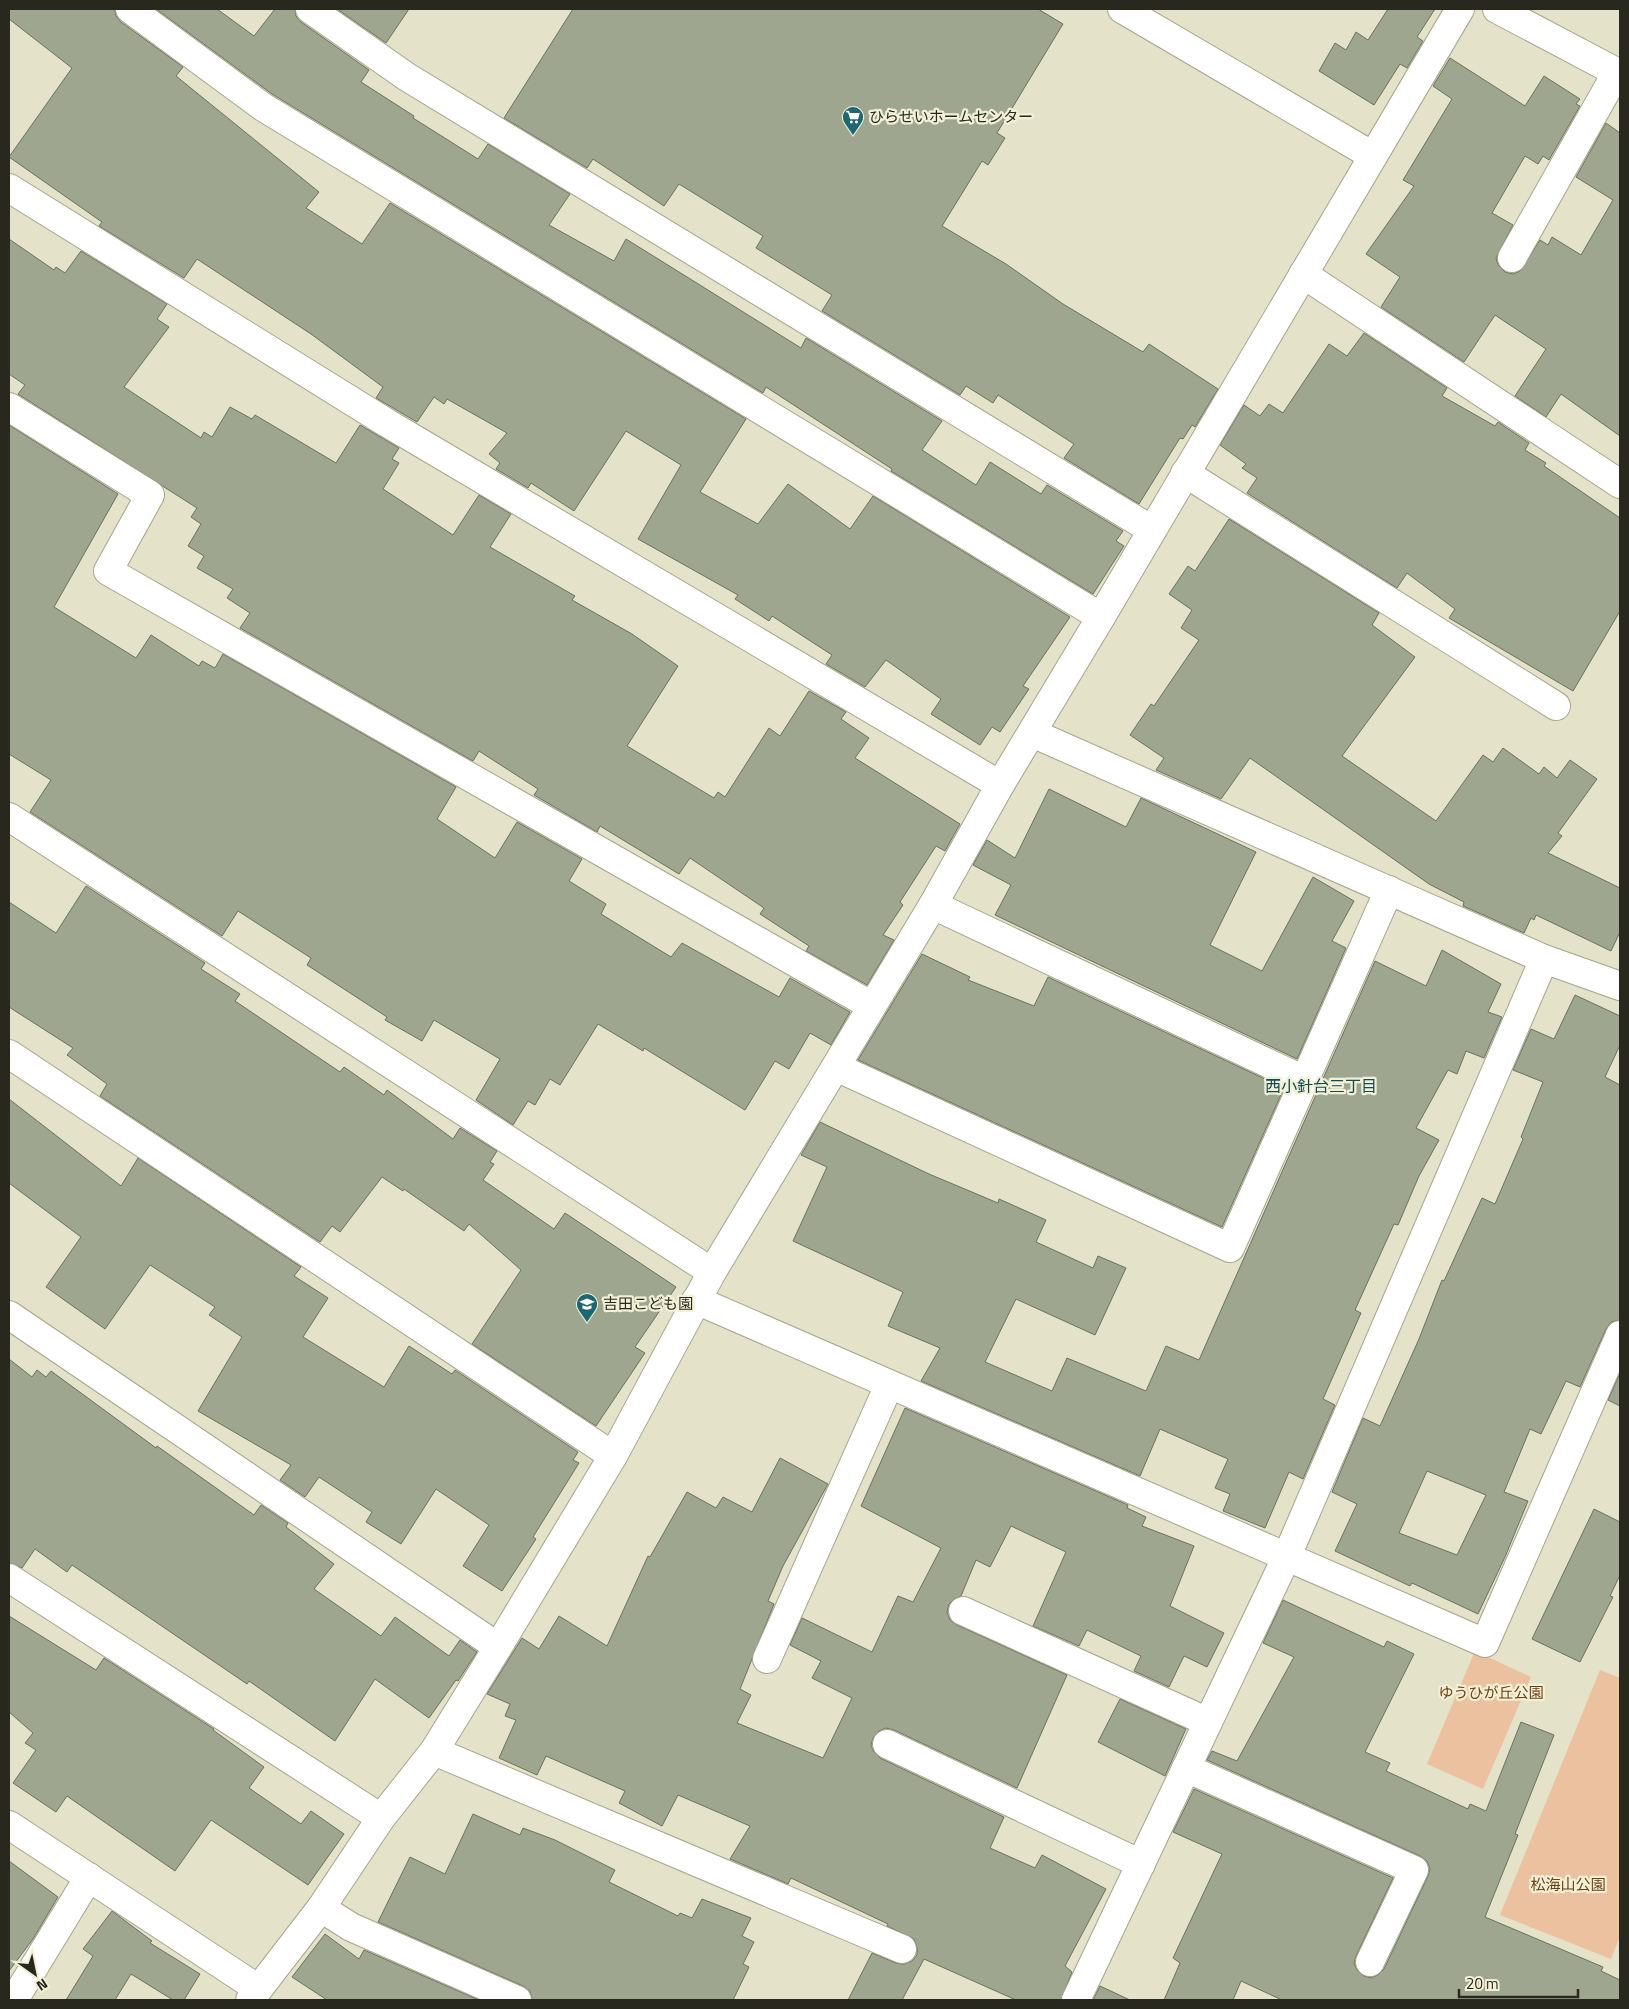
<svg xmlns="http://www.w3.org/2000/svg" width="1629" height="2009" font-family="'Titillium Web','Noto Sans JP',sans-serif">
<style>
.green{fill:#ebc19f}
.building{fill:#9ea68f;stroke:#6a725c;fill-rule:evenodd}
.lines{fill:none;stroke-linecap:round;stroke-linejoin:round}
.minor-casing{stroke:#a6a48b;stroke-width:30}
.minor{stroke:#fff;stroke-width:28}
.labels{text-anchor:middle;stroke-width:4.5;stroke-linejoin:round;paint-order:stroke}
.poi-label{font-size:15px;fill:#29281f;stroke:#f2f0d6;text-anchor:start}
.park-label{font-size:15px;fill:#6e4012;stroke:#f2f0d6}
.neighbourhood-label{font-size:16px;fill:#0f4c54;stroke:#f2f0d6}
</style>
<rect width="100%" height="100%" fill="#e4e2c9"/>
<g class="green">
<polygon points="1475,1651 1531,1677 1483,1789 1427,1764"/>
<polygon points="1600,1670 1620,1678 1620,1936 1611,1959 1500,1915"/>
</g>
<g class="building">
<polygon points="9,9 115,9 116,16 121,22 183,67 176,76 319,192 306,208 362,244 390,203 746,419 700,492 758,524 788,484 850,529 873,496 1070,617 1023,686 1029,689 1000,732 992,727 980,745 931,714 941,699 886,660 865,687 826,664 832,655 772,616 769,621 735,599 738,595 638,539 681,465 626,431 574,511 531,483 528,488 496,469 500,463 489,454 507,433 447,399 444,404 434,397 417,422 376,398 383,387 311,334 197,259 184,278 99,226 102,222 9,157 72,68 9,19"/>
<polygon points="156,9 217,9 254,36 275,9 295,9 296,16 301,22 369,70 361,82 414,116 413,118 478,159 488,144 570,194 549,225 614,261 626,239 801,348 806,338 942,421 922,450 976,485 990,462 1041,494 1047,485 1123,531 1116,541 1124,546 1093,594 891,471 892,469 766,387 763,393 272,94"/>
<polygon points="337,9 409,9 386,43"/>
<polygon points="573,9 1038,9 1063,24 997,133 1005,138 988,165 982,161 942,226 1006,264 1063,304 1143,352 1149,344 1218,389 1195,427 1192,425 1183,439 1180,438 1139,504 1064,458 1074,444 998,395 993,403 966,386 960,395 822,311 832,295 756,248 763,236 679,184 664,206 593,159 587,168 504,118"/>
<polygon points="1388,9 1435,9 1417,37 1423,41 1407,68 1400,64 1374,105 1319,71 1335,43 1346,50 1356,32 1368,40"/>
<polygon points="1450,58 1525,106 1544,76 1580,99 1576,104 1580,106 1549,160 1543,156 1538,164 1525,156 1492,213 1513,225 1496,258 1498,265 1505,272 1513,274 1520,271 1540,240 1548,245 1552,237 1581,255 1613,200 1576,177 1606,123 1620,133 1620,436 1561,394 1546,417 1515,396 1546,349 1495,315 1464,362 1381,307 1400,277 1366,254 1414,186 1403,180 1452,99 1433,86"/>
<polygon points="9,239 54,270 56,267 65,273 81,251 167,304 157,319 169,327 124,387 201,438 204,432 212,437 230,407 252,419 255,415 336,463 360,425 399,448 392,459 399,463 383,489 453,535 479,495 511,514 490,547 575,596 572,600 632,634 678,666 627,746 714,798 718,792 725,797 769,728 780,736 809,691 846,712 841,719 869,738 855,758 960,824 945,851 936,846 900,902 903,905 883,935 894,940 867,985 806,951 809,946 760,914 764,908 690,858 679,874 600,826 597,832 534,795 538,789 479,751 473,761 240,628 250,613 227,598 233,589 197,568 204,556 188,546 201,524 191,517 197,508 18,394 25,385 9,374"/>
<polygon points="1364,333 1447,388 1442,396 1495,426 1498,422 1529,443 1525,450 1546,463 1544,466 1620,518 1620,611 1573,691 1449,618 1455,609 1407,573 1397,588 1247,493 1257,478 1242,468 1246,464 1220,445 1244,405 1260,416 1269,404 1283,413 1329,344 1347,356"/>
<polygon points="9,425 118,494 54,607 136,658 151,635 199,666 202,661 215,668 223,654 456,787 437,819 495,858 517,822 582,859 569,881 606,904 601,914 671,957 682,943 779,997 790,978 850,1012 831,1045 810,1033 789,1069 775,1061 745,1110 644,1048 643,1051 598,1024 560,1085 550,1079 535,1105 528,1101 513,1125 476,1100 500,1059 434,1020 422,1041 385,1020 387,1017 307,965 311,958 238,911 222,936 30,812 51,780 9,754"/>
<polygon points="1229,519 1379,613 1372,625 1415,657 1342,756 1436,821 1483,755 1493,762 1503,748 1539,774 1544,767 1557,778 1570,760 1597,779 1558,833 1562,836 1548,853 1620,888 1620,932 1611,951 1536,915 1534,920 1531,918 1524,933 1463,906 1464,902 1429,884 1250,758 1221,799 1156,770 1164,758 1130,735 1151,704 1154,706 1199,640 1181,628 1192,610 1169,594 1188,566 1195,571"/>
<polygon points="1049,789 1126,827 1141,798 1256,852 1210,945 1262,971 1313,877 1354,901 1332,941 1346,948 1297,1059 995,915 1011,885 973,865 987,840 1015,858"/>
<polygon points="86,886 205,963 201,969 240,994 235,1001 340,1072 344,1067 384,1095 387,1090 453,1139 460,1128 497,1151 490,1162 494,1164 483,1180 554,1229 565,1213 676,1287 635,1347 645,1353 596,1426 472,1344 521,1270 469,1224 464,1231 404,1189 403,1191 382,1177 340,1232 332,1226 320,1242 100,1096 107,1084 67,1055 73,1048 9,1007 9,902 56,933"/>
<polygon points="1442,950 1501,984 1488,1012 1502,1017 1484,1058 1466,1051 1457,1074 1448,1070 1416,1128 1439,1140 1419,1176 1398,1225 1394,1224 1355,1310 1361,1313 1323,1399 1335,1405 1303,1479 1289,1472 1265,1528 1223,1511 1230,1494 1215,1488 1228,1459 1160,1429 1140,1476 921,1381 940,1348 888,1326 903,1292 793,1241 827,1167 801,1155 820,1122 929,1174 998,1203 999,1199 1046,1220 1036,1242 1093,1268 1098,1256 1126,1268 1095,1335 1016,1299 985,1362 1052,1391 1067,1358 1146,1391 1166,1346 1199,1360 1375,961 1426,986"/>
<polygon points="922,954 970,977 968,980 1034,1006 1048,977 1284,1088 1222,1227 858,1060"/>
<path d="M1575,995l45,21v29l-15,32 15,8v235l-9,2 -5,7 -26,58 -14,-6 -25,53 -11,-5 -26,63 24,9 -23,56 -27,57 -66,-31 -2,3 -75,-35 22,-47 -25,-12 31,-74 17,8 39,-87 23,-59 2,1 38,-83 13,6 28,-65 -2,-2 22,-55 -30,-12 18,-41 23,10zM1427,1471l59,24 -29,60 -58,-22z"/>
<polygon points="9,1099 121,1186 138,1158 301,1267 294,1276 328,1298 303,1337 384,1387 409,1346 452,1374 455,1370 578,1452 573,1460 579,1463 533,1537 536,1539 502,1591 463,1566 489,1525 436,1489 401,1544 366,1522 372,1512 319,1477 305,1497 280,1480 291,1465 198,1411 242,1337 209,1315 215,1307 150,1265 105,1329 46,1287 81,1237 9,1183"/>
<polygon points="9,1359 32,1377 37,1370 46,1377 51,1371 156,1448 157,1446 254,1515 261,1505 288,1523 286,1527 334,1564 314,1589 381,1636 395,1617 449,1656 460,1640 477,1652 458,1681 456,1680 429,1718 375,1679 335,1741 249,1681 247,1684 72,1565 67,1572 35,1549 22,1568 9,1563"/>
<polygon points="1620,1373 1620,1406 1608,1400"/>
<polygon points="905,1408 1128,1505 1127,1508 1146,1517 1142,1526 1194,1546 1170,1606 1224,1633 1207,1667 1184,1656 1169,1687 1134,1671 1141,1656 1087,1630 1079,1646 1033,1626 1066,1552 1011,1526 990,1567 976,1560 961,1596 954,1599 949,1604 947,1612 950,1620 957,1625 1067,1675 1017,1788 894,1730 886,1728 879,1731 873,1738 871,1745 874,1752 880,1758 1004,1817 990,1848 1035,1868 1042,1855 1106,1889 1065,1966 1072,1972 1061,2000 1016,2000 924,1959 902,2000 848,2000 872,1953 896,1963 904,1964 912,1961 917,1955 917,1947 914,1939 887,1926 888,1924 791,1878 788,1884 730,1859 750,1826 678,1795 662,1826 619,1803 625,1791 546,1756 537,1775 499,1758 516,1720 505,1716 510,1704 487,1694 522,1638 539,1649 559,1616 607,1646 648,1556 650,1557 687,1492 716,1508 723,1497 752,1512 780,1458 828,1484 783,1566 768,1601 774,1604 740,1689 751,1695 737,1723 823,1758 852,1698 812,1678 821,1661 790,1645 802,1618 872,1652 898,1596 913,1602 941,1548 861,1506"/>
<polygon points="1594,1509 1620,1522 1620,1575 1610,1596 1613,1597 1580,1662 1532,1639"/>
<polygon points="1283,1600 1384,1647 1387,1641 1414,1654 1365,1752 1390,1763 1386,1771 1468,1809 1470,1804 1486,1811 1521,1722 1554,1735 1515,1834 1518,1835 1485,1917 1603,1967 1601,1971 1620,1980 1620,2000 1282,2000 1241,1981 1233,2000 1164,2000 1180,1963 1173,1958 1222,1854 1173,1832 1194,1789 1393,1878 1356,1956 1354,1963 1357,1970 1364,1976 1371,1978 1378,1975 1384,1969 1428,1876 1430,1869 1427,1861 1420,1856 1207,1760 1212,1751 1237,1761 1294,1657 1263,1643"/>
<polygon points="9,1616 96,1670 104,1658 214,1729 213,1730 264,1767 249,1788 301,1824 311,1811 344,1834 308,1885 211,1820 175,1871 67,1796 56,1812 13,1783 36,1750 25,1743 33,1733 9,1712"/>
<polygon points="1120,1699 1186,1729 1165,1776 1098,1742"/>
<polygon points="473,1814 520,1835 523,1828 555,1840 615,1870 609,1882 678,1916 680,1913 692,1918 702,1899 751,1918 742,1936 754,1942 743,1964 749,1967 733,2000 532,2000 530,1991 523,1986 378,1922 410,1857 445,1874"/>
<polygon points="9,1861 58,1897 33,1939 9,1971"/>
<polygon points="112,1911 152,1941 150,1943 200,1974 184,2000 173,2000 131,1974 115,2000 66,2000 93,1956 83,1949"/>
<polygon points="325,1934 359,1959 364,1950 479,2000 327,2000 292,1977"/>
<polygon points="1100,1986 1130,2000 1093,2000"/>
</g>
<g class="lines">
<g class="minor-casing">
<g id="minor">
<polyline points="130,9 263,107 1101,617"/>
<polyline points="310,9 407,77 1152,530"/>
<polyline points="1122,9 1373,156"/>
<polyline points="1497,9 1620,74"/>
<polyline points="9,188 387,423 1000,785"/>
<polyline points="1512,258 1617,72"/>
<polyline points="1303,274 1620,484"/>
<polyline points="9,407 150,495 108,571 872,1006"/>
<polyline points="1185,473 1556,706"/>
<polyline points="1032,733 1544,959 1620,986"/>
<polyline points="9,817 712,1272"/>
<polyline points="933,905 1304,1080"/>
<polyline points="9,1054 613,1456"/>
<polyline points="836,1067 1230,1248 1389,890"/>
<polyline points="696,1300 1485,1643 1620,1335"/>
<polyline points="9,1315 498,1647"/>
<polyline points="9,1578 381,1818"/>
<polyline points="963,1611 1208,1722"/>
<polyline points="767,1659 889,1385"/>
<polyline points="887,1744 1141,1864"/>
<polyline points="434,1751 902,1949"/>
<polyline points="1186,1768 1414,1870 1370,1962"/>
<polyline points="9,1825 257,1988"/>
<polyline points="321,1908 351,1927 517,2000"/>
<polyline points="14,2000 89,1877"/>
<polyline points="250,2000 321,1908 381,1818 434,1751 498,1647 613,1456 712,1272 933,905 1000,785 1101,617 1460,9"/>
<polyline points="1076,2000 1287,1556 1544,959"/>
</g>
</g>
<use href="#minor" class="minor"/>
</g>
<defs>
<g id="supermarket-pin" transform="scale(1.125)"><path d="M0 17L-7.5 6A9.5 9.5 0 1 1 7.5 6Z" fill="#1c6771" stroke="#f2f0d6"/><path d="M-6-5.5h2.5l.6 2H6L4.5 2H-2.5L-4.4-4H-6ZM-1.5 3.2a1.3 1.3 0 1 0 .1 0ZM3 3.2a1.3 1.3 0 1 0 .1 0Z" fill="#fff"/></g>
<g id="school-pin" transform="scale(1.125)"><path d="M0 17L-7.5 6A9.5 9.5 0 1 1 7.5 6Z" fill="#1c6771" stroke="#f2f0d6"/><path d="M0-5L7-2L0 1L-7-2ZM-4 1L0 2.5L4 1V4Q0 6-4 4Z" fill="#fff"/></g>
</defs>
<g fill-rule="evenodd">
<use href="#supermarket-pin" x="853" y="117"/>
<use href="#school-pin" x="587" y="1304"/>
</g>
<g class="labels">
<g class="poi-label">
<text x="869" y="122">ひらせいホームセンター</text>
<text x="603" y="1309">吉田こども園</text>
</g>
<g class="park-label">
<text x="1491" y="1698">ゆうひが丘公園</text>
<text x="1568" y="1890">松海山公園</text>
</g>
<g class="neighbourhood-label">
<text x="1321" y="1092">西小針台三丁目</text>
</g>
</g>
<rect width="1629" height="2009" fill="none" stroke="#29281f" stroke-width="20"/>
<g transform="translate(35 1974) rotate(147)" stroke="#f2f0d6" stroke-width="4" paint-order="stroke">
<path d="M0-4L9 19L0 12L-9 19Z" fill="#29281f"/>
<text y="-8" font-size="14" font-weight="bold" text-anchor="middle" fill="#29281f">N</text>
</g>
<path d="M1459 1989v8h119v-8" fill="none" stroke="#29281f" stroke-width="2.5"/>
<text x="1466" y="1989" font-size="15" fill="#29281f" stroke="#f2f0d6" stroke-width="4" paint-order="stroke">20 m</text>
</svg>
